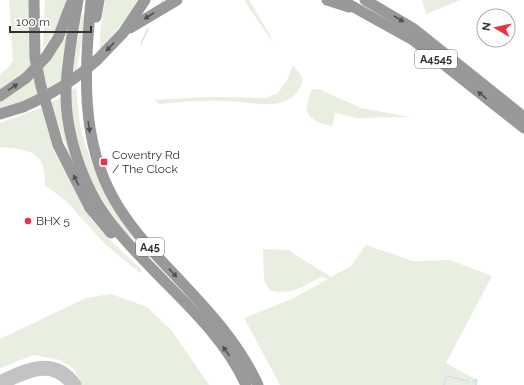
<svg xmlns="http://www.w3.org/2000/svg" width="524" height="385" font-family="Raleway,sans-serif">
<style>
.green{fill:#e8eee0}
.lines{fill:none;stroke-linecap:round;stroke-linejoin:round}
.stream{stroke:#cde2ee;stroke-width:1.5}
.taxiway{stroke:#c3c3c3;stroke-width:15}
.highway{stroke:#999;stroke-width:11}
.highway-bridge{stroke:#999;stroke-width:11}
.oneway{fill:#515151}
.poi-dot{fill:#e93344;stroke:#fff;stroke-width:1.5}
.labels{text-anchor:middle;stroke-width:4;stroke-linejoin:round;paint-order:stroke}
.shield{fill:#fff;stroke:#707070;stroke-width:1}
.shield-label{font-size:11px;font-weight:bold;fill:#323232}
.poi-label{font-size:12px;fill:#323232;stroke:#fff;text-anchor:start}
</style>
<rect width="100%" height="100%" fill="#fff"/>
<g class="green">
<polygon points="9,0 30,0 33,62 24,74 0,91 0,74 9,67 13,61"/>
<polygon points="45,0 68,0 61,20 43,49"/>
<polygon points="105,0 138,0 121,25 100,50 100,35"/>
<polygon points="244,0 249,0 270,35 273,43"/>
<polygon points="422,0 461,0 426,14"/>
<polygon points="82,14 86,15 77,70 71,75"/>
<polygon points="70,19 63,80 48,89 43,69 51,60"/>
<path d="M293,65l10,13c-2,12 -9,21 -21,24 -16,5 -35,0 -52,-1 -24,-1 -47,0 -71,3l-5,-4 51,-3 62,1 11,-5 9,-13z"/>
<polygon points="36,76 39,95 0,111 0,98"/>
<path d="M76,87c2,14 2,29 5,43 10,38 28,73 50,106l-2,2c-15,-21 -31,-41 -42,-65 -11,-25 -14,-53 -17,-81z"/>
<path d="M319,89l42,19 49,9 -53,1 -22,-5 -3,13c-10,-2 -22,-5 -26,-16l5,-20z"/>
<polygon points="62,97 74,171 51,103"/>
<path d="M41,108l13,43 37,68 23,25 28,26 -2,3 -36,-30 -37,-41 -22,-17c1,-35 -16,-35 -45,-38v-24z"/>
<path d="M366,245l47,16 37,-1 42,16 -46,87 31,17 -1,5h-196l-36,-67 48,-19 36,-20 -7,-2c-18,9 -30,19 -51,13l-6,-9 -1,-32 25,1 43,27 20,-11z"/>
<polygon points="111,294 147,307 172,331 209,385 82,385 74,369 60,360 34,355 0,368 0,339 86,298"/>
</g>
<g class="lines">
<g class="stream">
<polyline points="161,4 163,0"/>
<polyline points="141,44 148,29"/>
<polyline points="473,381 477,380 476,385"/>
<polyline points="444,385 446,376 468,381"/>
</g>
<path class="taxiway" d="M0,383c26,-12 53,-27 74,2"/>
<g class="highway">
<polyline points="34,0 35,58 41,86 58,145 90,208 111,233"/>
<path d="M78,0c-5,30 -11,60 -12,90 -1,34 10,72 25,102 16,33 50,65 75,91 30,30 62,62 80,102"/>
<path d="M91,0c-6,69 -12,139 24,201 15,26 36,49 57,71 33,35 66,69 86,113"/>
<polyline points="327,0 349,7"/>
<polyline points="341,0 413,40 524,128"/>
<polyline points="365,0 414,29 524,117"/>
<polyline points="96,17 99,0"/>
<polyline points="130,28 177,0"/>
<polyline points="46,57 58,38 71,4"/>
<polyline points="97,60 123,33 145,0"/>
<polyline points="0,96 26,78"/>
<polyline points="0,114 23,107"/>
</g>
<g class="highway-bridge">
<polyline points="26,78 46,57"/>
<path d="M23,107c28,-12 52,-27 74,-47"/>
</g>
</g>
<defs><path id="oneway-solid" d="M-6-.8H1V-3.2L6.5 0L1 3.2V.8H-6Z"/></defs>
<g class="oneway">
<use href="#oneway-solid" transform="translate(149 16) rotate(147)"/>
<use href="#oneway-solid" transform="translate(399 19) rotate(31)"/>
<use href="#oneway-solid" transform="translate(110 47) rotate(133)"/>
<use href="#oneway-solid" transform="translate(13 87) rotate(-35)"/>
<use href="#oneway-solid" transform="translate(482 95) rotate(-141)"/>
<use href="#oneway-solid" transform="translate(89 127) rotate(81)"/>
<use href="#oneway-solid" transform="translate(76 180) rotate(-117)"/>
<use href="#oneway-solid" transform="translate(173 273) rotate(47)"/>
<use href="#oneway-solid" transform="translate(226 351) rotate(-126)"/>
</g>
<g class="poi-dot">
<rect x="100" y="158" width="8" height="8" rx="2"/>
<circle cx="28" cy="221" r="4"/>
</g>
<g class="labels">
<g class="shield">
<rect x="415" y="50" width="42" height="18" rx="3"/>
<rect x="136" y="238" width="28" height="18" rx="3"/>
</g>
<g class="shield-label">
<text x="436" y="63">A4545</text>
<text x="150" y="251">A45</text>
</g>
<g class="poi-label">
<text x="112" y="159">Coventry Rd<tspan x="112" dy="14">/ The Clock</tspan></text>
<text x="36" y="225">BHX 5</text>
</g>
</g>
<g transform="translate(496 28) rotate(279)"><circle r="19" fill="#ffffff" stroke="#adadad"/>
<path d="M0-3L7 15L0 10L-7 15Z" fill="#e93344"/>
<text y="-6" font-size="11" font-weight="bold" text-anchor="middle" fill="#323232">N</text>
</g>
<path d="M10 26v6h81v-6" fill="none" stroke="#323232" stroke-width="2"/>
<text x="16" y="26" font-size="12" fill="#323232" stroke="#ffffff" stroke-width="3" paint-order="stroke">100 m</text>
</svg>
